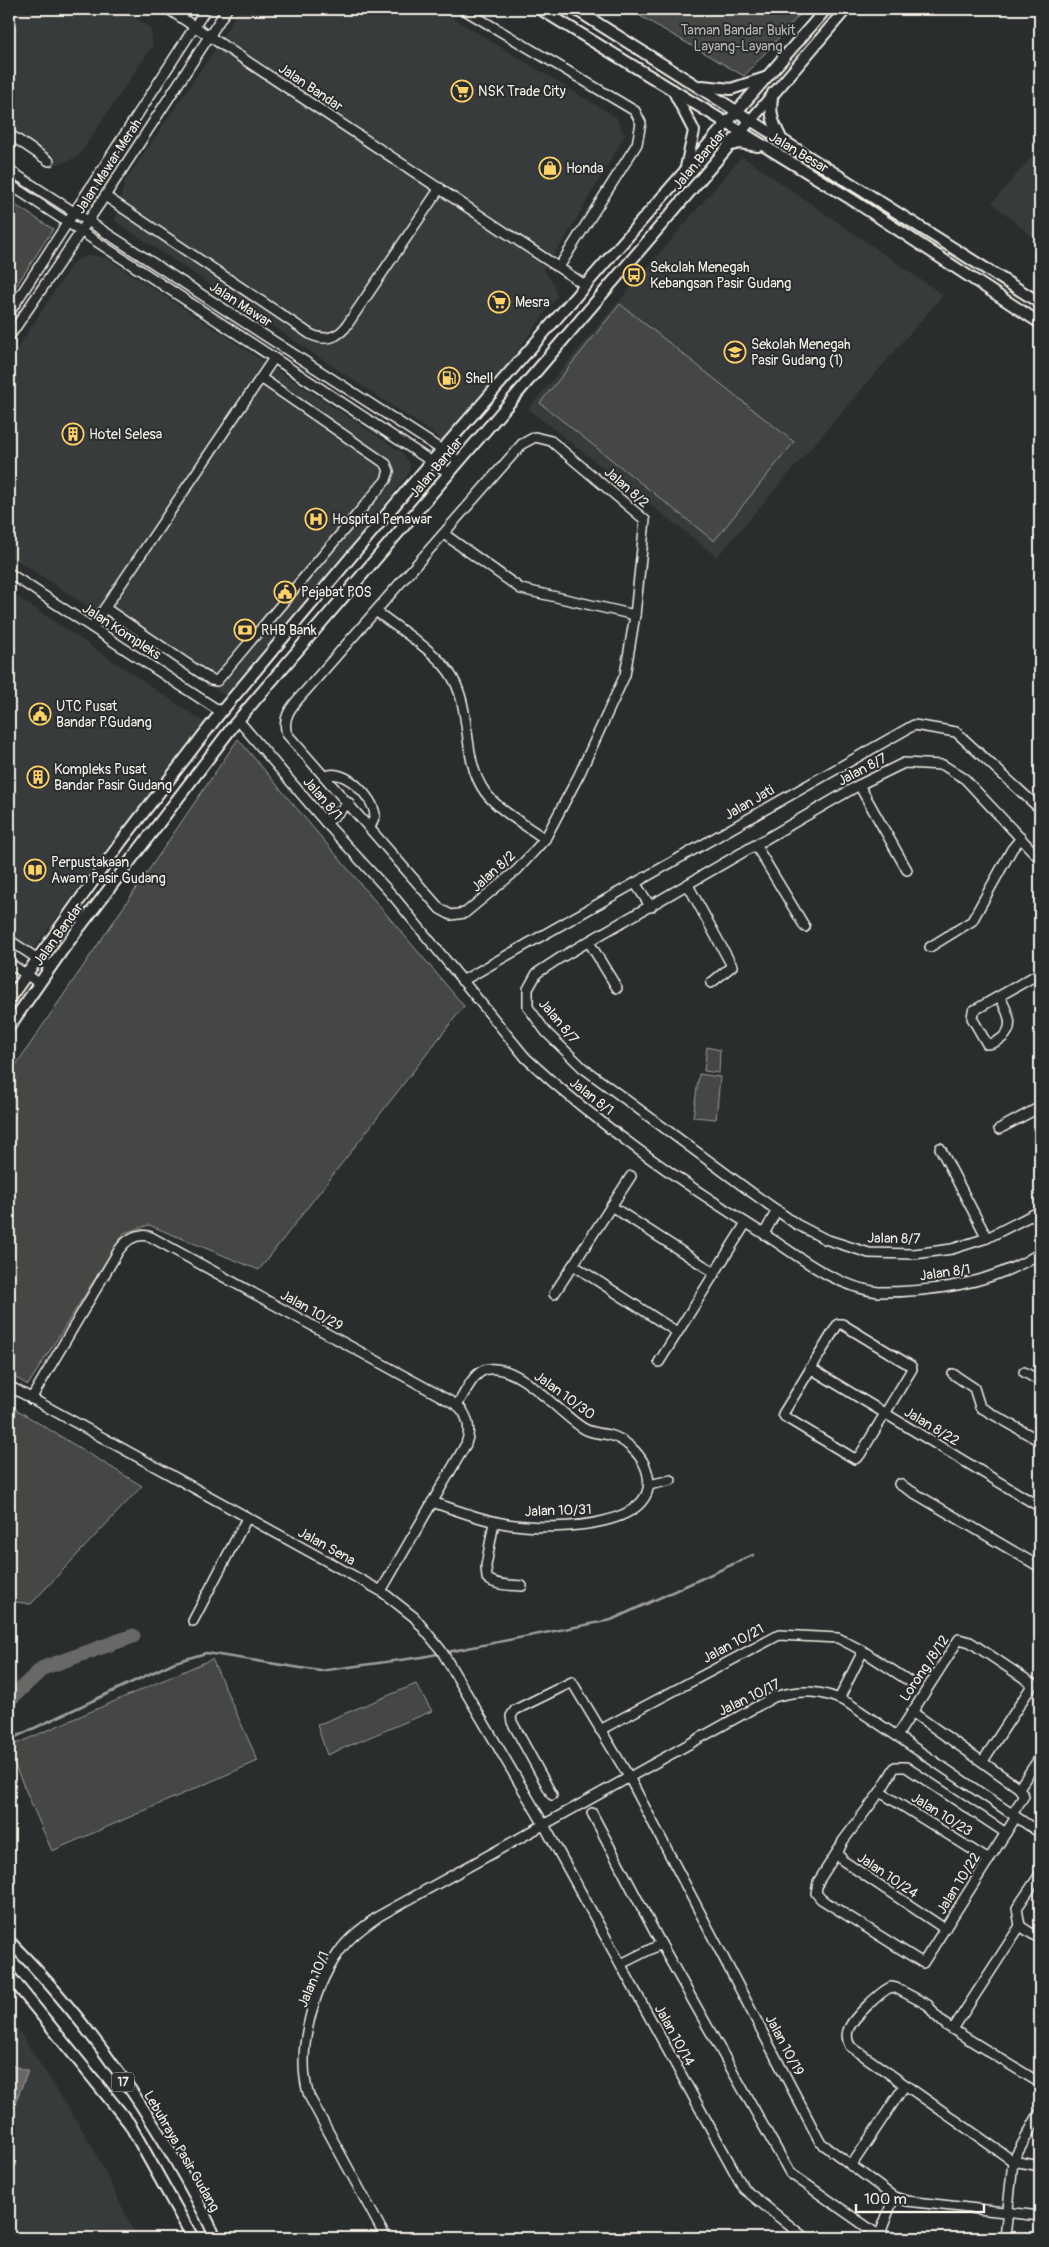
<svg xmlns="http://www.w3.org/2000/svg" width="1049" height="2247" font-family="Pangolin,sans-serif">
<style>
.built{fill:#373a3a}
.green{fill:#444645;stroke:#9c9c96}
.water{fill:#676866;stroke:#9f9f9a}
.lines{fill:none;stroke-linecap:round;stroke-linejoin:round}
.stream{stroke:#9f9f9a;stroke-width:2.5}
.river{stroke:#676866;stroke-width:15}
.minor-casing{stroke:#f4f1e8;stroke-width:12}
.major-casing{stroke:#f4f1e8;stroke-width:14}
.minor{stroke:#2a2d2e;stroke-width:9}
.major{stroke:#2a2d2e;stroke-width:10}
.labels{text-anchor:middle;stroke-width:4;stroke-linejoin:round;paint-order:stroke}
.shield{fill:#2a2d2e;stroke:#b7b6b0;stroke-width:1}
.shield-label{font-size:12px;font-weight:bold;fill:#f4f1e8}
.park-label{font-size:14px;fill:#b6b5af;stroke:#2a2d2e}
.street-label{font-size:14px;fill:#f4f1e8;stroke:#2a2d2e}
.poi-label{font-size:14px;fill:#f4f1e8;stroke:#2a2d2e;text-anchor:start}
</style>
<rect width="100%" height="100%" fill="#2a2d2e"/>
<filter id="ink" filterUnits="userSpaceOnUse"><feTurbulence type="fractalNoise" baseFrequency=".02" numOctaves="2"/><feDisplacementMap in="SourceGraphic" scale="10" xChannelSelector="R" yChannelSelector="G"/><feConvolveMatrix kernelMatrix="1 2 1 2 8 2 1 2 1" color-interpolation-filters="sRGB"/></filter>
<g filter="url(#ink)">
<g class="built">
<polygon points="22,9 122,9 150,28 153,45 78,157 55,165 46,162 9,138 9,29"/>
<polygon points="239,9 438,9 616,117 625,135 563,242 543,269 554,284 557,297 510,361 443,440 115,221 125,181 213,52"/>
<polygon points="1040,147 1040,243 992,203"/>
<polygon points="742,156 943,295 717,557 528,409"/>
<polygon points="91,255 107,258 403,453 410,464 409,473 329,577 225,696 9,555 9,361 72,264 82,257"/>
<polygon points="9,591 204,722 115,838 36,946 31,948 24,948 9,938"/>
<polygon points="9,2015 93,2147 137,2238 9,2238"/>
</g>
<g class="green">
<polygon points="628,9 805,9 744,76"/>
<polygon points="9,201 53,229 9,297"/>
<polygon points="620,304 794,442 714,541 540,403"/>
<polygon points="238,739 464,1006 259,1270 149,1225 124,1233 28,1385 9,1374 9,1075"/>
<polygon points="707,1047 720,1050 719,1073 704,1071"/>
<polygon points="699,1074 720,1077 716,1119 693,1117"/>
<polygon points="9,1405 142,1486 31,1604 9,1601"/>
<polygon points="212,1659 258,1761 52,1851 9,1752 9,1747"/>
<polygon points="416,1684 432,1711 327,1755 317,1725"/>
</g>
<polygon class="water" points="9,2064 28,2071 9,2118"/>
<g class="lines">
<polyline class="stream" points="9,1740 175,1662 206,1653 320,1671 422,1657 611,1620 753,1555"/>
<polyline class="river" points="9,1700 43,1668 133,1636"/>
<g class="minor-casing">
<g id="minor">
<polyline points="168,9 585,285"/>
<polyline points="463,9 635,111 641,123 637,144 559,267"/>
<polyline points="9,134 49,161"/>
<polyline points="9,170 459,461"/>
<polyline points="9,184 449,473"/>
<path d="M105,196l205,138c13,7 25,5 35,-6l95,-140"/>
<polyline points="9,313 206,9"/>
<polyline points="9,337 105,196 227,9"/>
<path d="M535,437l16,4 94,79 -10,95 -10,60 -46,100 -34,64 -28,31 -52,43 -14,2 -11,-6 -153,-175c-7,-20 11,-34 22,-47l213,-243z"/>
<polyline points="444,534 521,589 635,615"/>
<polyline points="9,573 221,712"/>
<polyline points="105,608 211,680 217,681 386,480 389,471 386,464 261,378"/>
<path d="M376,611c22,18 57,38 73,61 25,35 11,85 36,120 14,19 41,33 60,47"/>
<polyline points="92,627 274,358"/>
<path d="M238,720l88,103 68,74 132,161c72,67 155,124 238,176 36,23 70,52 114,58 56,0 115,-8 162,-39"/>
<path d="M326,776c19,-8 47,21 49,39l-5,13"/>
<polyline points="859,785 907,870"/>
<polyline points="326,823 349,803"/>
<polyline points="756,846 805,927"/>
<polyline points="1040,859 965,779 943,765 904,763 859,785 560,958 537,973 528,989 528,1007 546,1032 583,1068 751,1192 796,1224 825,1239 869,1253 914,1254 952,1249 987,1238 1040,1211"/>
<polyline points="635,883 651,907"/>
<polyline points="688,885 732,966 711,983"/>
<polyline points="9,940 50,967"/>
<polyline points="589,942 617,988"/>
<polyline points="930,947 972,921 1012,849 1021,838"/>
<polyline points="9,963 39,983"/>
<polyline points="462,981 914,725 956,732 1040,809"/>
<path d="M1000,997c6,13 17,29 2,41 -4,3 -9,6 -15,6l-15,-26 1,-7 67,-38"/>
<polyline points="999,1129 1040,1107"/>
<polyline points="940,1148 987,1238"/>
<polyline points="611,1206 715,1273"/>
<polyline points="764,1234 777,1210"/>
<polyline points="573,1265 677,1332"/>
<polyline points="554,1294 631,1176"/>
<polygon points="838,1324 842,1324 911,1366 912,1369 860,1455 855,1459 785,1417 783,1414"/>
<polyline points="659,1362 746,1223"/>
<polyline points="810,1368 1040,1507"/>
<polyline points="1024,1372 1040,1381"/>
<polyline points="953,1374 974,1388 980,1407 1040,1441"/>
<polyline points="9,1386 381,1591 414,1617 441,1650 544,1825 744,2189 805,2238"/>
<path d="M31,1399l88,-149c8,-11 18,-18 32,-13l306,168c12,10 14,26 9,39l-85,147"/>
<polyline points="899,1484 1040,1567"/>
<polyline points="649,1485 671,1480"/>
<path d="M432,1502c27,9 55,20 83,23 37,5 156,4 130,-59 -6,-14 -22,-28 -36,-31 -9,-2 -19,-2 -26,-7 -25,-15 -63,-64 -95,-59 -15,2 -23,25 -31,36"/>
<path d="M494,1522l-8,44 1,12c8,8 25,7 35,8"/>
<polyline points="193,1621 247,1518"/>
<polyline points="839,1699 863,1651"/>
<polyline points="912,1712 1019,1788"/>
<polyline points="600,1730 779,1635 838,1638 863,1651 909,1681"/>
<polyline points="897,1736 959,1639 970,1642 1033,1684"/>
<polyline points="983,1761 1033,1684"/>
<polyline points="880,1792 989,1860"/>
<polyline points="552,1795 512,1722 511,1716 515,1710 572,1682 629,1777 820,2142 894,2197 907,2201 1040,2216"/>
<polyline points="592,1813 661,1944 790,2173 874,2232 892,2238"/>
<polyline points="1012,1814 1024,1796 1019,1788 1040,1757"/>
<polyline points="839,1849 818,1882 816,1893 821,1899 923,1963 1016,1817"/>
<polyline points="1020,1926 1040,1939"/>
<polyline points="945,1929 842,1860 838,1852 843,1841 880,1792 895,1767 906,1767 1006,1833"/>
<polyline points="621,1964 661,1944"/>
<polyline points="953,2029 1020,1926 1017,1908 1040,1874"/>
<path d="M1040,2083l-93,-57 -12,-11 -7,-10 -32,-17 -5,-1c-10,4 -37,30 -42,41 -3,6 -2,12 1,18l163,115 27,5"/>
<polyline points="851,2166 905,2085"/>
<polyline points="880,2234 894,2197"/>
<path d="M386,2238l-77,-142c-14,-43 4,-107 30,-144 10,-15 26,-26 40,-36l395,-219c26,-8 49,-7 74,6l192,130"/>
<polyline points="1005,2238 1013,2161 1040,2112"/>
</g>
</g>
<g class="major-casing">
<g id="major">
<polyline points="540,9 851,199 1040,323"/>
<polyline points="575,9 1040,303"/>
<polyline points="702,86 731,89 765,78"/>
<polyline points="673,90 694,131 686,167"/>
<path d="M773,93c-4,18 -1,28 7,43"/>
<polyline points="728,146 740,143 758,146"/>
<polyline points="9,999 121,842 221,712 408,489 826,9"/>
<polyline points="9,1027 64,948 233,726 846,9"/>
<path d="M9,1941c82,82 157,192 207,297"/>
<polyline points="9,1975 129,2123 193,2238"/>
</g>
</g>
<use href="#minor" class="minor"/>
<use href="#major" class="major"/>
</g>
</g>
<defs>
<g id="supermarket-ring" transform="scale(1.125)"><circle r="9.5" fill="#2a2d2e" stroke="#ffd166" stroke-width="1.5"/><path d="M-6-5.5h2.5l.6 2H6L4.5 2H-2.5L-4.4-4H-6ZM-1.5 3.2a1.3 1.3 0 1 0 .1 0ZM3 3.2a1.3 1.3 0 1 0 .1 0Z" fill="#ffd166"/></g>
<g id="shop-ring" transform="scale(1.125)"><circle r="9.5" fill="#2a2d2e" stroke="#ffd166" stroke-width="1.5"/><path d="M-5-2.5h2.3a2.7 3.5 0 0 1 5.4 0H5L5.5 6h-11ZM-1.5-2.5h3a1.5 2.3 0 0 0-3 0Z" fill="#ffd166"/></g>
<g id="bus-ring" transform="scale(1.125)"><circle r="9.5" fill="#2a2d2e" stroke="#ffd166" stroke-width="1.5"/><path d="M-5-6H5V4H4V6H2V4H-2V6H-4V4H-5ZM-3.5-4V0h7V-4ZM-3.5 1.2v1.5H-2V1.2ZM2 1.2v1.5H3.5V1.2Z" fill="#ffd166"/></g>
<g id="school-ring" transform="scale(1.125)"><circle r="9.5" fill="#2a2d2e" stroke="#ffd166" stroke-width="1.5"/><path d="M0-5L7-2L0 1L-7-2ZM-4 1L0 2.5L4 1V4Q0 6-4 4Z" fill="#ffd166"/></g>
<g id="fuel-ring" transform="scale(1.125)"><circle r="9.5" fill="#2a2d2e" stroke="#ffd166" stroke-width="1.5"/><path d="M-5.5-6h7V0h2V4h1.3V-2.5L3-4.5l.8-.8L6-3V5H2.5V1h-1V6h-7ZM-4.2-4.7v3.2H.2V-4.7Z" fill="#ffd166"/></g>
<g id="building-ring" transform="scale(1.125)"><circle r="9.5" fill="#2a2d2e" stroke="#ffd166" stroke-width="1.5"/><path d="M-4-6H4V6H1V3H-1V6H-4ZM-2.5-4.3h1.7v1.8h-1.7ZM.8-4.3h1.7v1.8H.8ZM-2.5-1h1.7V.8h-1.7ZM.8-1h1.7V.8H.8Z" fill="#ffd166"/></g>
<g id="hospital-ring" transform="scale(1.125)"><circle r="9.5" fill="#2a2d2e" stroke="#ffd166" stroke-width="1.5"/><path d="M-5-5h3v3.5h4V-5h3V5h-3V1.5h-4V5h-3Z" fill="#ffd166"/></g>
<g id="civic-ring" transform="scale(1.125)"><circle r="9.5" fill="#2a2d2e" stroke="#ffd166" stroke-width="1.5"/><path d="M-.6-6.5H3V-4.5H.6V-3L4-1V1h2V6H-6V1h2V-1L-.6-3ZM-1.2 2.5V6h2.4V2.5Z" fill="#ffd166"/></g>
<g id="bank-ring" transform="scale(1.125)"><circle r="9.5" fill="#2a2d2e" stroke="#ffd166" stroke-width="1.5"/><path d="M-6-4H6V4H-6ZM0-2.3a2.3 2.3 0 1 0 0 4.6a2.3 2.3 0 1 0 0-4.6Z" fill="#ffd166"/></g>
<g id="library-ring" transform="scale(1.125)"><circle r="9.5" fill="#2a2d2e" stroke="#ffd166" stroke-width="1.5"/><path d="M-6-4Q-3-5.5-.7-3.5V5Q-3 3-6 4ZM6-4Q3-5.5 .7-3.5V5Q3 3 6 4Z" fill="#ffd166"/></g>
</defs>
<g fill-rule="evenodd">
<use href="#supermarket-ring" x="462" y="91"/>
<use href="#shop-ring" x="550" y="168"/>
<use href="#bus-ring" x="634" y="275"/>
<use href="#supermarket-ring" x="499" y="302"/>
<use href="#school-ring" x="735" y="352"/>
<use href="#fuel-ring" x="449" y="378"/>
<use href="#building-ring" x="73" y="434"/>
<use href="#hospital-ring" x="316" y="519"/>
<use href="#civic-ring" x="285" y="592"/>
<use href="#bank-ring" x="245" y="630"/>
<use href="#civic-ring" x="40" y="714"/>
<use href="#building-ring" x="38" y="777"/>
<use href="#library-ring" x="35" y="870"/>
</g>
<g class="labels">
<rect class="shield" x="112" y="2072.5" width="22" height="19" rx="4"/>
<g class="shield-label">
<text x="123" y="2086">17</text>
</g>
<g class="park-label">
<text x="738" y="35">Taman Bandar Bukit<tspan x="738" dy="16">Layang-Layang</tspan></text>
</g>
<g class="street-label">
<text transform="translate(311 87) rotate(34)" y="5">Jalan Bandar</text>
<text transform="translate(799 152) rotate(31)" y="5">Jalan Besar</text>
<text transform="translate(699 159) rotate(-50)" y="5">Jalan Bandar</text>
<text transform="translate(108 166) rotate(-57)" y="5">Jalan Mawar Merah</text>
<text transform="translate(241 304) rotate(33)" y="5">Jalan Mawar</text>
<text transform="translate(436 467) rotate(-50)" y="5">Jalan Bandar</text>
<text transform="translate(627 487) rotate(41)" y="5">Jalan 8/2</text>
<text transform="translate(122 631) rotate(33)" y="5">Jalan Kompleks</text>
<text transform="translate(862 769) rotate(-28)" y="5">Jalan 8/7</text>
<text transform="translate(323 798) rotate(49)" y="5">Jalan 8/1</text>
<text transform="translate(749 802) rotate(-30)" y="5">Jalan Jati</text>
<text transform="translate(493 871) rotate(-42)" y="5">Jalan 8/2</text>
<text transform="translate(58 934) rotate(-54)" y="5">Jalan Bandar</text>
<text transform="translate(559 1021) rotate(50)" y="5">Jalan 8/7</text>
<text transform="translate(592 1096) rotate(38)" y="5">Jalan 8/1</text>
<text transform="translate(894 1238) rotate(1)" y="5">Jalan 8/7</text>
<text transform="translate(945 1272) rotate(-8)" y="5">Jalan 8/1</text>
<text transform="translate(312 1310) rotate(29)" y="5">Jalan 10/29</text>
<text transform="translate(565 1395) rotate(36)" y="5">Jalan 10/30</text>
<text transform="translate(932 1426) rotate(31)" y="5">Jalan 8/22</text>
<text transform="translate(558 1510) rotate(-2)" y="5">Jalan 10/31</text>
<text transform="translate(327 1546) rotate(29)" y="5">Jalan Sena</text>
<text transform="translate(733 1643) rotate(-28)" y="5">Jalan 10/21</text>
<text transform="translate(924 1668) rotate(-56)" y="5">Lorong /8/12</text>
<text transform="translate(749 1697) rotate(-26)" y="5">Jalan 10/17</text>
<text transform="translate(942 1814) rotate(32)" y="5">Jalan 10/23</text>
<text transform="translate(888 1875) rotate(34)" y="5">Jalan 10/24</text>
<text transform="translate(958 1883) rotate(-58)" y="5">Jalan 10/22</text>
<text transform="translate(313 1979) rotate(-67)" y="5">Jalan 10/1</text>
<text transform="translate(675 2035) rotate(61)" y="5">Jalan 10/14</text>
<text transform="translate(785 2045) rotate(62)" y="5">Jalan 10/19</text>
<text transform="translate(182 2151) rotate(60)" y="5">Lebuhraya Pasir Gudang</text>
</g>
<g class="poi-label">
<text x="478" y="96">NSK Trade City</text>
<text x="566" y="173">Honda</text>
<text x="650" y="272">Sekolah Menegah<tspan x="650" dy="16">Kebangsan Pasir Gudang</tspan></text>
<text x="515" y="307">Mesra</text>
<text x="751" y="349">Sekolah Menegah<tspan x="751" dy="16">Pasir Gudang (1)</tspan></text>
<text x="465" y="383">Shell</text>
<text x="89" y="439">Hotel Selesa</text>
<text x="332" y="524">Hospital Penawar</text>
<text x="301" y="597">Pejabat POS</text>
<text x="261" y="635">RHB Bank</text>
<text x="56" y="711">UTC Pusat<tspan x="56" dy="16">Bandar P.Gudang</tspan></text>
<text x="54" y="774">Kompleks Pusat<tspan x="54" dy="16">Bandar Pasir Gudang</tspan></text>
<text x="51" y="867">Perpustakaan<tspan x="51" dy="16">Awam Pasir Gudang</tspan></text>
</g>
</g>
<rect width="1049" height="2247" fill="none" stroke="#2a2d2e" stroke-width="30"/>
<rect x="15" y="15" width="1019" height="2217" fill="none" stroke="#f4f1e8" stroke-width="2" filter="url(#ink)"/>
<path d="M856 2204v8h128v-8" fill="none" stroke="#f4f1e8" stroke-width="2.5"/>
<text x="864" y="2204" font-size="15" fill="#f4f1e8" stroke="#2a2d2e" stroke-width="4" paint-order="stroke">100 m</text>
</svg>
